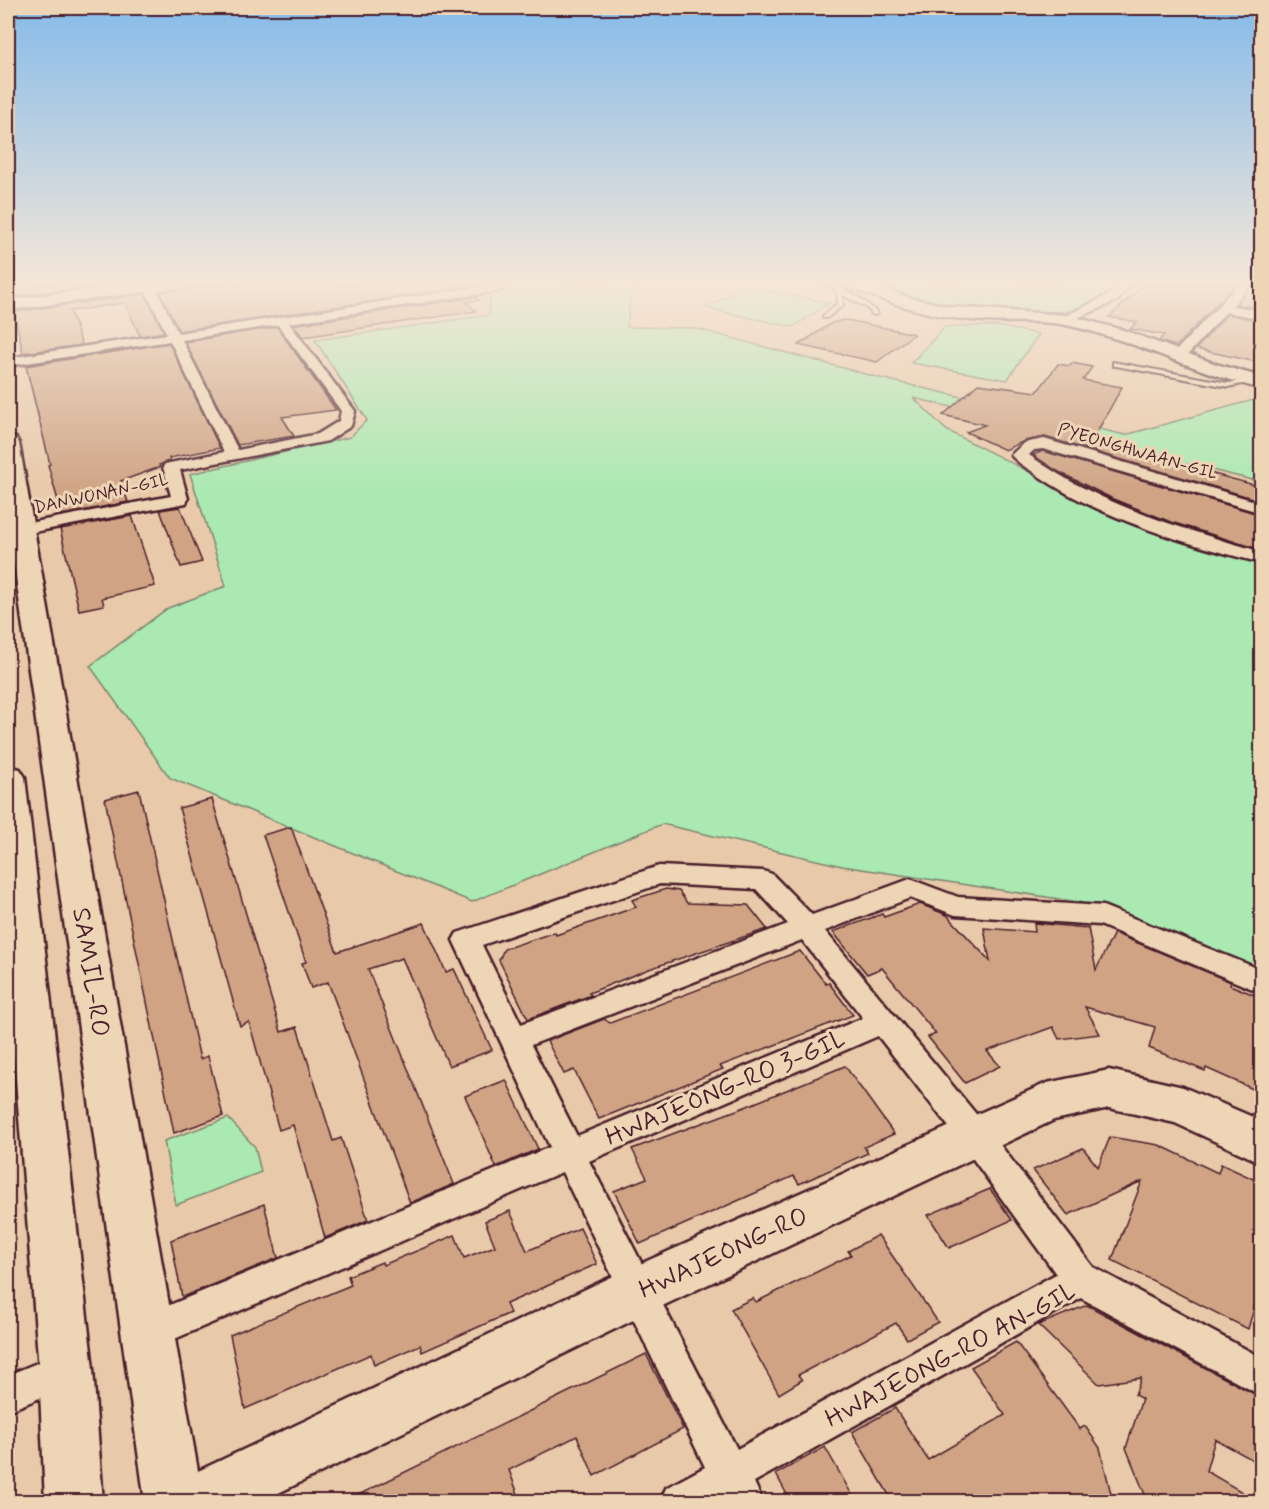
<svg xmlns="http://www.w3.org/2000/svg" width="1269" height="1509" font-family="Mynerve,sans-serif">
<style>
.green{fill:#aae9b1;stroke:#7a846e;stroke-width:1.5}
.building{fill:#cfa384;stroke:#4a1f2b;stroke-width:1.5}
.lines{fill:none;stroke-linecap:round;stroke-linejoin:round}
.lane-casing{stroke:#4a1f2b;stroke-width:4}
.street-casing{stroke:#4a1f2b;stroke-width:5}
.secondary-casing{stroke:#4a1f2b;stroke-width:5}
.lane{fill:#edd5b5;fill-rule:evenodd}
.street{fill:#edd5b5;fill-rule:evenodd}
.secondary{fill:#edd5b5;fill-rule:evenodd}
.labels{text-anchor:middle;stroke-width:6;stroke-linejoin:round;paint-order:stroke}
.far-street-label{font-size:18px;fill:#4a1f2b;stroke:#edd5b5}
.near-street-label{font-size:26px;fill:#4a1f2b;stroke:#edd5b5}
</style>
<rect width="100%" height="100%" fill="#e8c9a9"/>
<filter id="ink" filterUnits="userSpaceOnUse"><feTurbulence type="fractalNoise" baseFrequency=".0167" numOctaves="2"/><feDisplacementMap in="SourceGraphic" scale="12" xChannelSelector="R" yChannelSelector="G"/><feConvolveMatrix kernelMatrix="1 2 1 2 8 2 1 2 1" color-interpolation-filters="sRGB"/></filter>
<g filter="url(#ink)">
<g class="green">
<polygon points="510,284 632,284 627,327 694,328 880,378 1125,435 1261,398 1261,482 914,398 946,430 1129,522 1261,562 1261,977 1079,902 842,866 662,824 472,902 170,778 90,666 168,608 226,586 190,474 350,437 367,420 315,340 489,315 490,295"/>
<polygon points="869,284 1130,284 1120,291 1079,311 993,313 919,303"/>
<polygon points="744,286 829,303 793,327 706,308"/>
<polygon points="996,326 1039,334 1007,380 911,363 945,327"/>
<polygon points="228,1118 255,1147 261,1172 176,1205 164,1141"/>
</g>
<g class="building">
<polygon points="8,284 115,284 10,297"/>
<polygon points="218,284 461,284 464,287 179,331 160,292"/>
<polygon points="1145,284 1236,284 1176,346 1159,341 1164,335 1130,329 1137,322 1109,317"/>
<polygon points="1253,284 1262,285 1262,309 1236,304"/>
<polygon points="145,294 164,332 140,336 125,303 70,311 82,345 23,353 14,312"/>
<polygon points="476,297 479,300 466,302 476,311 397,323 303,337 293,325"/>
<polygon points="1227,314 1262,321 1262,363 1196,349"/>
<polygon points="843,320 852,321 914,334 877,362 798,345 832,323"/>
<polygon points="277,327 336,410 282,417 294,436 238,445 185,342"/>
<polygon points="169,343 220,448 169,458 170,461 159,465 160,467 121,481 128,502 62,515 48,465 50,464 26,366"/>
<polygon points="1072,363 1092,367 1083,380 1122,387 1092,441 1262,487 1262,501 1045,437 1024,441 1005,450 966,432 985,425 943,415 978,384 1037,392 1058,364 1070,366"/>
<polygon points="1043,451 1262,515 1262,550 1171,522 1113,499 1057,471 1033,455"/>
<polygon points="180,507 202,562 181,567 160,510"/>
<polygon points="132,516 155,586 102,598 104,605 79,610 60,529"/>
<polygon points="139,790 200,1059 208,1056 223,1116 174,1133 105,799"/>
<polygon points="212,799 281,1032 297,1027 333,1141 341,1138 368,1220 325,1238 293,1125 279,1130 249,1022 240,1026 179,808"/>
<polygon points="291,827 337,952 424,923 446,972 454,969 492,1050 449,1066 402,958 368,969 454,1184 410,1203 328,982 311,988 302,963 306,962 263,835"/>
<polygon points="666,889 679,891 687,903 748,905 767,929 649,969 589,993 591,995 528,1019 499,960 504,949 555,932 556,935 636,907 632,900"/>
<polygon points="920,904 947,915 990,961 984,928 1035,932 1034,923 1088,928 1096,970 1114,933 1231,982 1230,985 1262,998 1262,1030 1257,1043 1262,1045 1262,1093 1206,1068 1205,1071 1149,1048 1155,1027 1085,1007 1100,1034 1059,1039 1053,1027 987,1051 1000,1066 965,1083 928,1037 936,1034 882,968 867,974 833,932 882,914 884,917"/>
<polygon points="800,951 826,984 829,983 853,1015 720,1066 723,1069 599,1119 574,1070 564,1074 547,1041 604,1019 610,1023"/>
<polygon points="845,1066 894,1134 864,1147 868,1153 799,1184 794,1176 640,1244 614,1191 647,1178 632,1149 745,1107"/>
<polygon points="506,1080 538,1149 496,1167 465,1096"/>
<polygon points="1110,1137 1159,1145 1218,1173 1221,1164 1262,1183 1262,1281 1248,1329 1112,1260 1142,1181 1068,1215 1033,1170 1083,1148 1098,1167"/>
<polygon points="990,1189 1012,1220 949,1248 928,1215"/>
<polygon points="264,1204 278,1258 182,1297 171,1240"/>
<polygon points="510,1211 527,1251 580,1228 597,1264 506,1304 510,1313 422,1352 420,1345 374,1365 371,1354 245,1409 230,1335 351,1285 348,1276 382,1262 383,1265 455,1235 464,1258 495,1246 485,1221"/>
<polygon points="878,1235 938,1322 907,1339 896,1323 798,1375 802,1380 779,1394 731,1309 753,1298 756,1302 851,1255 848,1251"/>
<polygon points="1087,1305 1262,1398 1262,1465 1215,1439 1206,1471 1259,1502 1148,1502 1126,1448 1142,1399 1135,1395 1141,1378 1099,1384 1038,1325"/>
<polygon points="1016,1342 1080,1429 1085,1426 1100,1448 1113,1502 893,1502 852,1432 895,1408 928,1460 1005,1415 971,1367"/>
<polygon points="646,1354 683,1429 594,1476 577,1436 509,1470 521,1502 344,1502"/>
<polygon points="825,1447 856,1502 791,1502 776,1474"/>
</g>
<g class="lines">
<g class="lane-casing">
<g id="lane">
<path d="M824,284c15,-1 45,18 54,30l-5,1 -6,-7 -24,-13v10l-16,13h-4v-2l15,-13 -1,-12z"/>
<polygon points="1113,362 1228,383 1253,379 1257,381 1228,387 1116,366 1113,366"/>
</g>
</g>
<g class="street-casing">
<g id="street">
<path d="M142,284h12l24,49 319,-49h13l-12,7 -209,32 66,88 -4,15 -23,15 -148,29 8,29 -2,4 -178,34v-10l163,-31 -8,-29 2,-3 59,-12 -54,-111 -162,25v-8l159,-24zM278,325l63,86 -2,10 -21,13 -80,16 -56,-110z"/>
<polygon points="1118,284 1130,284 1118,300 1069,322 1061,322 1059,319 1110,294"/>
<polygon points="1239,284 1251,284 1232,306 1262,311 1262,319 1226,312 1183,360 1173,360 1171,357 1173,354"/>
<path d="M1044,439l218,64v10l-219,-64 -9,1 -5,5c70,50 151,73 233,97v11c-74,-18 -168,-47 -229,-91 -8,-5 -16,-10 -22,-17l13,-12z"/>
<path d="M659,866l104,5 9,3 40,41 98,-36 48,18 145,9 159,64v23l-162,-68 -145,-10 -45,-17 -85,33 160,194 108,142 169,91v38l-181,-98 -327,184 9,20h-103l6,-14 39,-21 -143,-295 -413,178 -13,-5 -5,-13 5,-13 414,-172 -97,-207 4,-7zM660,884l96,5 32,35 -267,100 -39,-79zM802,940l61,78 -286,118 -46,-91zM878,1036l85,109 93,129 -319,175 -148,-288z"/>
<polygon points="66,1351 79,1356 84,1369 79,1382 8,1411 8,1375"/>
</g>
</g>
<g class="secondary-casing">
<g id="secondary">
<polygon points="130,284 175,284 173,288 167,289 8,310 8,300"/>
<path d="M850,284h22l38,14 42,9 115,8 56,15 96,35 43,12v12c-67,-17 -130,-50 -196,-64 -27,-5 -54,-2 -82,-4 -46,-2 -90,-16 -132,-33z"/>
<polygon points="8,436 16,438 19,443 198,1471 620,1273 1047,1083 1109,1070 1183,1087 1262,1121 1262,1163 1175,1123 1109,1108 1054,1120 656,1309 260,1502 145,1502 8,520"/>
<polygon points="8,766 20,769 25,777 93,1369 103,1502 45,1502 39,1369 8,979"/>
</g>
</g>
<use href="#lane" class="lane"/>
<use href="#street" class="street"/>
<use href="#secondary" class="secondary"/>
</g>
</g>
<linearGradient id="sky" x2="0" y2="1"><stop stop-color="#85bbea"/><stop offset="0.57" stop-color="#f5e7d8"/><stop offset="1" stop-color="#f5e7d8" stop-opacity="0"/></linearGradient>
<rect width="1269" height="495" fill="url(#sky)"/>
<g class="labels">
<g class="far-street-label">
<text transform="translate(1138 451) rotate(16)" y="6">PYEONGHWAAN-GIL</text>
<text transform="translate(101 493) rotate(-12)" y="6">DANWONAN-GIL</text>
</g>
<g class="near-street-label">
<text transform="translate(92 972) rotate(81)" y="9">SAMIL-RO</text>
<text transform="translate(725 1087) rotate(-23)" y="9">HWAJEONG-RO 3-GIL</text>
<text transform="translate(723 1252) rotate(-25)" y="9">HWAJEONG-RO</text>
<text transform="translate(950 1354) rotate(-28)" y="9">HWAJEONG-RO AN-GIL</text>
</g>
</g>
<rect width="1269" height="1509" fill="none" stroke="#edd5b5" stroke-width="30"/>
<rect x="15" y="15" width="1239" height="1479" fill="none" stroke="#4a1f2b" stroke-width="2" filter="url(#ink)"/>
</svg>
